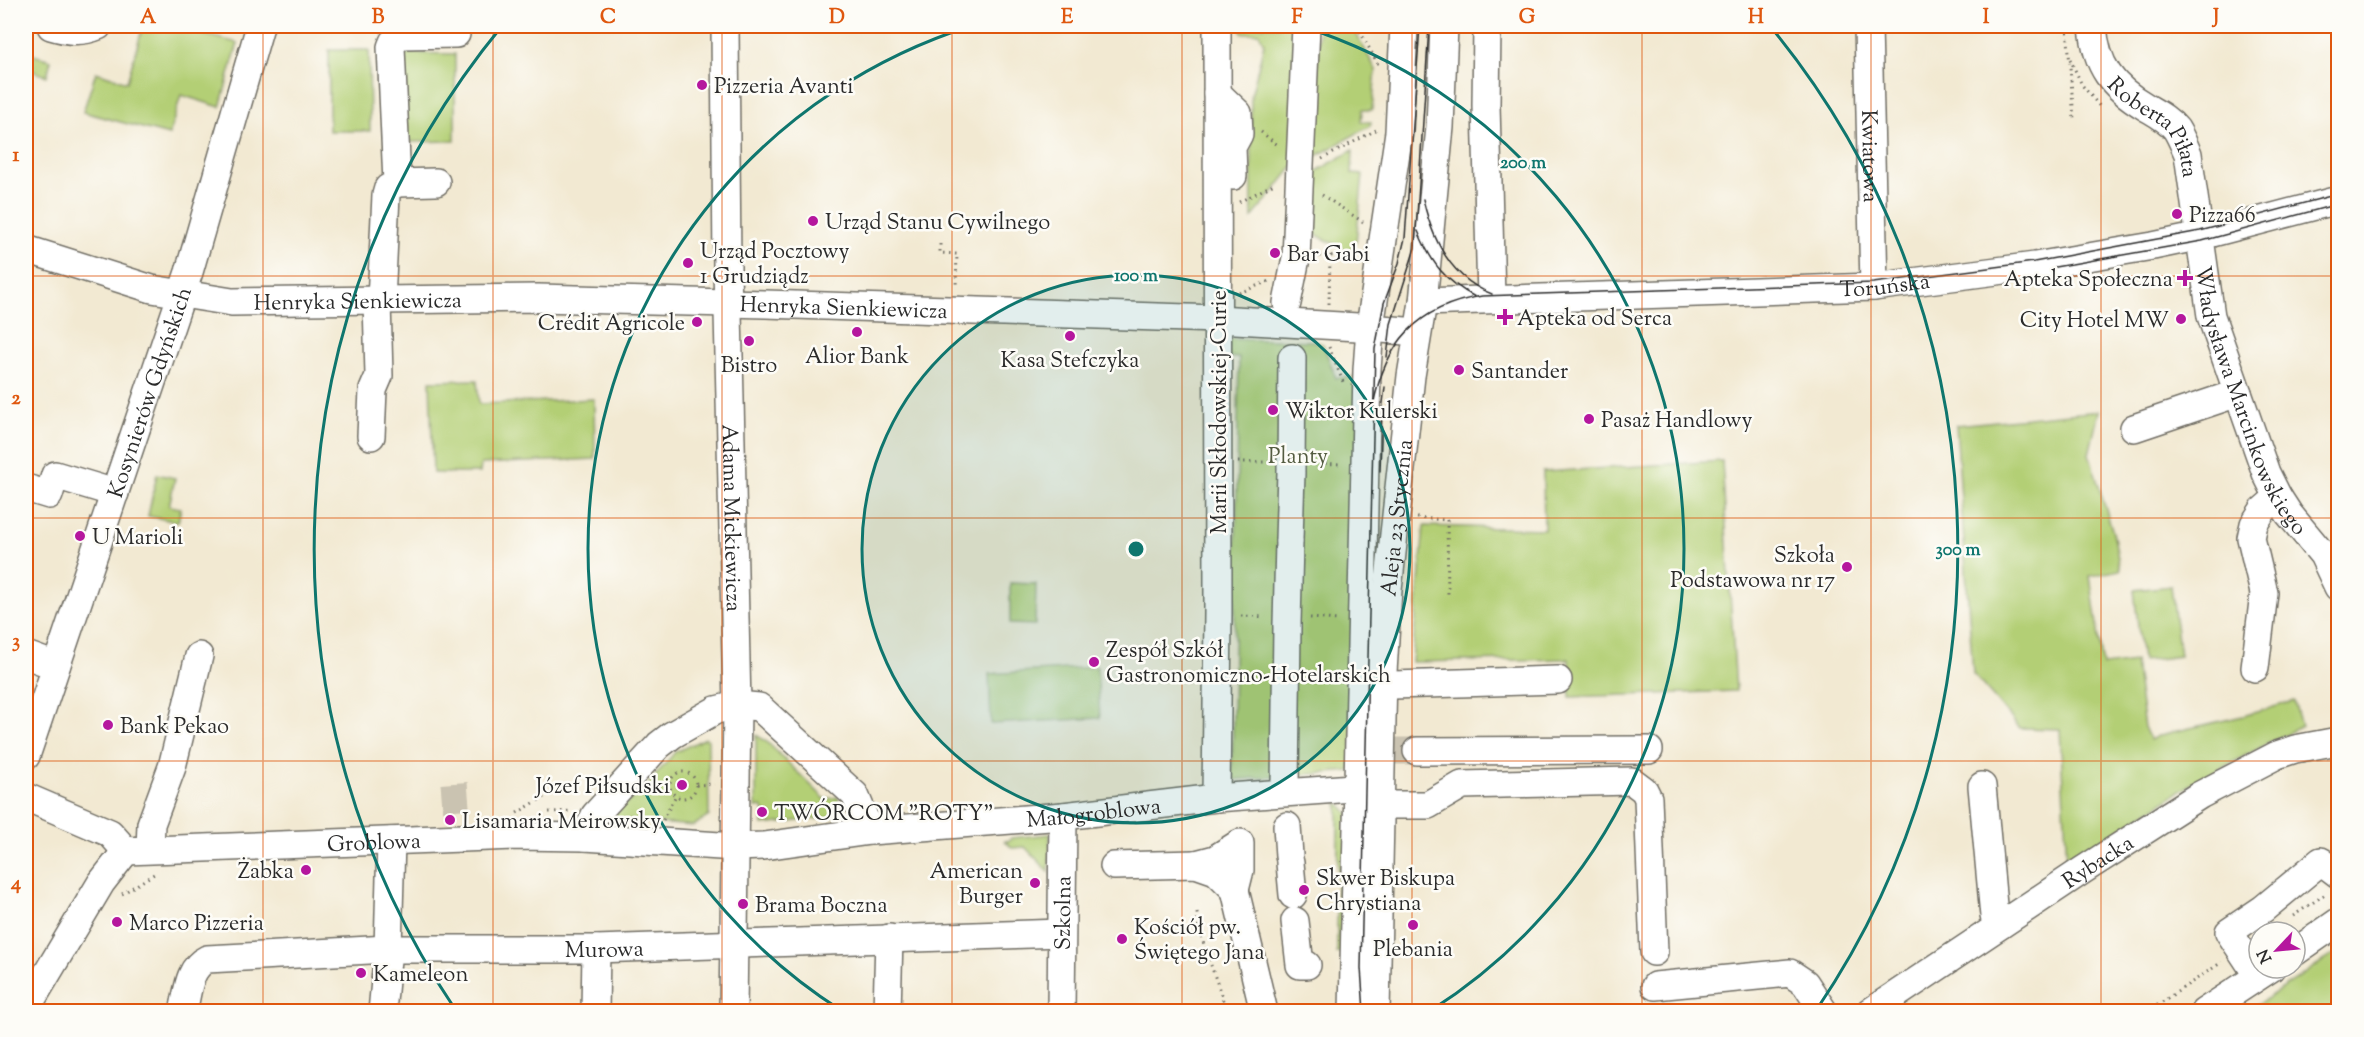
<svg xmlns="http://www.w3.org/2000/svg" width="2364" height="1037" font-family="'Sorts Mill Goudy',serif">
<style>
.green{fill:#b3cf75;stroke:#6f7d50;stroke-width:1.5}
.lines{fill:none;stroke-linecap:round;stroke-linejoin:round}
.minor-tunnel{stroke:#cac3b1;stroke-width:27;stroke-dasharray:27 14;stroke-linecap:butt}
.minor-casing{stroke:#716e65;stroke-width:30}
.path{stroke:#716e65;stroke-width:3;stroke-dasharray:1.5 4.5;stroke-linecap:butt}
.minor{stroke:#fff;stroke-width:27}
.tram{stroke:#2b2b2b;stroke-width:1.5}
.grid{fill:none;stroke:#df570e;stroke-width:1.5;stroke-opacity:0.55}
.ring{fill:none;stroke:#0f766e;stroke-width:3}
.poi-dot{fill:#b5179e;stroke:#fdfcf7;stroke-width:2}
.labels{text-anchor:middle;stroke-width:5;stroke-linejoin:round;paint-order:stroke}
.poi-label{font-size:22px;fill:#2b2b2b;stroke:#fdfcf7;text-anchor:start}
.street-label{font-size:22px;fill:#2b2b2b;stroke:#fdfcf7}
.park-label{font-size:22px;fill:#545c41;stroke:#fdfcf7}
.centre{fill:#0f766e;stroke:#fdfcf7;stroke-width:3}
.ring-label{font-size:18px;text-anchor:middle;font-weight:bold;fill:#0f766e;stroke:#fdfcf7;stroke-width:5;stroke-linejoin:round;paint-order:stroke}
.neatline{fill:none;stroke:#df570e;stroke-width:2}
.grid-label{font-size:20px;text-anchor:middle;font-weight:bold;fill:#df570e}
</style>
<rect width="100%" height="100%" fill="#fdfcf7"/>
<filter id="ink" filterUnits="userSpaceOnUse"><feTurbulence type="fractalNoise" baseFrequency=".0167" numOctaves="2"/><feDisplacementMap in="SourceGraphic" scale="12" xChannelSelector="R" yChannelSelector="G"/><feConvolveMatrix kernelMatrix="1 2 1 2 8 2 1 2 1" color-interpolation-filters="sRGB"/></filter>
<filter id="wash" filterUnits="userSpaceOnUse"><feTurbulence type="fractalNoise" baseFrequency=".008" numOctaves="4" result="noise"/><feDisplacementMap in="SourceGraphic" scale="24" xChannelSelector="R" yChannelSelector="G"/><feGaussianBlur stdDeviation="1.35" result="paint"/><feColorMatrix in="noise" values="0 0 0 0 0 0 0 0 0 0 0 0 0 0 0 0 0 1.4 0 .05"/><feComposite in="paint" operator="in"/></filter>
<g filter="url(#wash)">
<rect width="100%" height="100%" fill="#f2e9d2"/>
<g class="green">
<polygon points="143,26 170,26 238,43 220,107 181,95 169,135 83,112 96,72 127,82"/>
<polygon points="1239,26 1296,26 1294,166 1252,218 1251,96 1264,44 1259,33 1242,33"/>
<polygon points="1319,26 1344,26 1353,28 1376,70 1372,110 1362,110 1361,122 1371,122 1370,126 1313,158"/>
<polygon points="329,50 369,50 370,131 329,131"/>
<polygon points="26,53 51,60 47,76 26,69"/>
<polygon points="404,53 455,54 455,141 405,142"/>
<polygon points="1353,150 1352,174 1363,175 1356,242 1352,248 1347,250 1308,231 1310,175"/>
<polygon points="1228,339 1314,341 1323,344 1336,378 1360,376 1351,771 1232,780 1239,358 1227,357"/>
<polygon points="477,380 479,404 594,399 595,459 481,464 480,473 433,473 430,381"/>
<polygon points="2099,411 2089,454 2114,536 2120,570 2090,576 2103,666 2135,662 2144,727 2150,740 2160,735 2243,716 2294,701 2301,726 2190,785 2067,863 2060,729 2020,728 1973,674 1956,425"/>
<polygon points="1722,461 1736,691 1570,697 1569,659 1412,662 1424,526 1544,529 1543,472"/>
<polygon points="157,474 175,478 169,506 181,508 178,522 148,516"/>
<polygon points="1010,583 1036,584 1035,625 1010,624"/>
<polygon points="2171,586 2180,656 2142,661 2134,590"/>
<polygon points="1097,667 1100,718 991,724 989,674"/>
<polygon points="756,735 767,742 825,799 838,797 841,816 763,825 764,811 762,807 756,808"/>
<polygon points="706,738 708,740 709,816 693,826 615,819 614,811 640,794 675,752"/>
<polygon points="1338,802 1349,814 1350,953 1337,953"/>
<polygon points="1050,834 1049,872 1025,847 1012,848 1005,841 1011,840 1011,838"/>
<polygon points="2338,951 2338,1011 2247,1011 2327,959"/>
</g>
</g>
<g filter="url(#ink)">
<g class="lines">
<g class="minor-tunnel">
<polyline points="1394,751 1417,751"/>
<polyline points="454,783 457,819"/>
</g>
<g class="minor-casing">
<g id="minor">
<path d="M51,26c17,5 30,7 47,0"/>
<path id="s1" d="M725,26l2,242 10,437 -4,307"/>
<polyline points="1487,26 1486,105 1491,299"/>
<path id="s2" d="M1868,26l6,261"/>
<path id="s3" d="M2093,26c3,40 19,61 53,81 10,6 22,12 30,22 5,8 8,16 12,25l23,162 15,43 40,114 12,24 11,17 34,41 15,32"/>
<polyline points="1217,93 1238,113 1239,134 1232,147 1233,176"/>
<polyline points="397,183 436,182"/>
<path id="s4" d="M26,249l126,40 80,13 306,-4 227,6 452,15 141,8 59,5"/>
<polyline points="381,301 386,195 388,188 397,183 391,47 393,42 402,35 456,34"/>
<path id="s5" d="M1423,302l451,-15 161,-21 118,-20 48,-10 137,-36"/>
<polyline points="1287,303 1296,258 1306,26"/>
<polyline points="2134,428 2238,393"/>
<polyline points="371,436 373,390 379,376 377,301"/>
<polyline points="1291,468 1292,358"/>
<polyline points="26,488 49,495 55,475 115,493"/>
<polyline points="1289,540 1291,472"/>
<polyline points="1287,624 1289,542"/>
<polyline points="26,655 56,666"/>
<polyline points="2255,668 2264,593 2251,538 2254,524 2263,510 2278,497"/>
<polyline points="1393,685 1558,680"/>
<polyline points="1417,751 1649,750"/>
<path id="s6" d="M26,756l163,-484 71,-246"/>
<polyline points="1285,786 1287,627"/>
<polyline points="1982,786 1994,916 2000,925"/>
<polyline points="26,797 110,833 126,851"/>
<polyline points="1216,798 1218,613 1217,26"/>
<polyline points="1380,805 1428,805 1462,785 1632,781 1644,790 1648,798 1654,952"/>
<polyline points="1287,826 1289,856"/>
<polyline points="585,837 595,815 659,745 672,735 716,710 737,705 759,707 855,795 870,831"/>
<polyline points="150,849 151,824 172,767 199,656"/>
<path id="s7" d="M126,851l389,-15 70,1 150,10 29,-1 106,-15 193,-15 153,-18 164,-12"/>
<polyline points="1290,863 1293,895"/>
<polyline points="1196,864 1215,859 1240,843 1240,870 1235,890"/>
<polyline points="1114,866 1196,864 1216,871 1235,890 1264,1012"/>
<polyline points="1295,921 1300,965 1307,965"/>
<polyline points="2295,952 2338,922"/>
<polyline points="2258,976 2229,932 2263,909 2321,861 2338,874"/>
<polyline points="1655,986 1790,973 1805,983 1824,1012"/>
<polyline points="26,1009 101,883 126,851"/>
<path id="s8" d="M183,1012c5,-20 5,-44 24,-53l181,-10h208l465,-16"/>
<polyline points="382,1012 388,949 391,841"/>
<polyline points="595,1012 596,949"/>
<polyline points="887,1012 889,938"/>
<path id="s9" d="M1061,1012l2,-196"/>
<polyline points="1353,1012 1367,370 1370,327 1399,132 1404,26"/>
<path id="s10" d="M1376,1012l7,-340 5,-82 23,-214 12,-74 17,-175 4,-101"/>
<path id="s11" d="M1870,1012l213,-142 117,-75 77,-40 18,-6 43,-8"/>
<polyline points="2204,1012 2271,968"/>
</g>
</g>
<g class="path">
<polyline points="1357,26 1379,66"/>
<polyline points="2067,26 2074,120"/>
<polyline points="2070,59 2082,85 2101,108"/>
<polyline points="1261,132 1279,146"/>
<polyline points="1322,159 1376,130"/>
<polyline points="1322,195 1363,222"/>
<polyline points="1239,202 1276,183"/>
<polyline points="940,244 940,253 957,254 956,287"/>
<polyline points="1319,256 1359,255"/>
<polyline points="1239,293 1269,281"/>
<polyline points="1329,304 1330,255"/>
<polyline points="1329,347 1343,382"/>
<polyline points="1238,462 1271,462"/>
<polyline points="1313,463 1341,464"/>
<polyline points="1417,518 1447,520 1448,596"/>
<polyline points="1241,616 1264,617"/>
<polyline points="1310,618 1339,620"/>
<circle cx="683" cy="785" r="13"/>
<polyline points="696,785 714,784"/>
<polyline points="549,812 572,811"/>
<polyline points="517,813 549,794"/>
<polyline points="663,820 675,797"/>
<polyline points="122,894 154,874"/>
<polyline points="1197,913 1199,930 1227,1012"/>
<polyline points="2293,916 2327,893"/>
<polyline points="2147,1012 2222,962"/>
</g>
<use href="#minor" class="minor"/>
<g class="tram">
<path d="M1423,199c9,40 28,80 69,95"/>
<path d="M1418,231c13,32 27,50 57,66"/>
<polyline points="2055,267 2202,241 2338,204"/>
<polyline points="1387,357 1391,324 1415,248 1429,26"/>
<path d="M1373,406c12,-63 45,-100 109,-110l391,-13 161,-21 166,-31 138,-37"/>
<polyline points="1380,471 1382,411 1385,387"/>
<polyline points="1364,1012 1361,968 1375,349 1384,303 1399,263 1405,238 1420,26"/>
</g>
</g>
</g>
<path class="grid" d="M263,26v986M493,26v986M722,26v986M952,26v986M1182,26v986M1412,26v986M1642,26v986M1871,26v986M2101,26v986M26,276h2312M26,518h2312M26,761h2312"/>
<circle cx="1136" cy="549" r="274" fill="#0f766e" fill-opacity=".12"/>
<g class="ring">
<circle cx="1136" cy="549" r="274"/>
<path d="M842 1011A548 548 0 0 1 971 26M1301 26A548 548 0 0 1 1430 1011"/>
<path d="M455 1009A822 822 0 0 1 502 26M1770 26A822 822 0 0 1 1817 1009"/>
</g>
<g class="poi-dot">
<circle cx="702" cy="85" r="6"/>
<circle cx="2177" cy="214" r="6"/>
<circle cx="813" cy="221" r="6"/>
<circle cx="1275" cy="253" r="6"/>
<circle cx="688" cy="263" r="6"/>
<path d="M2182 269h6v6h6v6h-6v6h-6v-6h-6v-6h6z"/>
<path d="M1502 308h6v6h6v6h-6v6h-6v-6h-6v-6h6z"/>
<circle cx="2181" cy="319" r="6"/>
<circle cx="697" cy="322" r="6"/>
<circle cx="857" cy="332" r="6"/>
<circle cx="1070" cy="336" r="6"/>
<circle cx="749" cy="341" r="6"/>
<circle cx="1459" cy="370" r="6"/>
<circle cx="1273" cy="410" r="6"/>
<circle cx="1589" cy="419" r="6"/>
<circle cx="80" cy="536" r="6"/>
<circle cx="1847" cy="567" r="6"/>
<circle cx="1094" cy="662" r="6"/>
<circle cx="108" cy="725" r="6"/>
<circle cx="682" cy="785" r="6"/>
<circle cx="762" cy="812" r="6"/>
<circle cx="450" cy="820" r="6"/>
<circle cx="306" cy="870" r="6"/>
<circle cx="1035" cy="883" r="6"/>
<circle cx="1304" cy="890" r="6"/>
<circle cx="743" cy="904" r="6"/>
<circle cx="117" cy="922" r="6"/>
<circle cx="1413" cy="925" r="6"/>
<circle cx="1122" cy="939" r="6"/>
<circle cx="361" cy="973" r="6"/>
</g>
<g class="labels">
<g class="poi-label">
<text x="714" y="93">Pizzeria Avanti</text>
<text x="2189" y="222">Pizza66</text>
<text x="825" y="229">Urząd Stanu Cywilnego</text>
<text x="700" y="258">Urząd Pocztowy<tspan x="700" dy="25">1 Grudziądz</tspan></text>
<text x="1287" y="261">Bar Gabi</text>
<text x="2173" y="286" text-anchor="end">Apteka Społeczna</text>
<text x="1517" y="325">Apteka od Serca</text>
<text x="2169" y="327" text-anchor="end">City Hotel MW</text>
<text x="685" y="330" text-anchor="end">Crédit Agricole</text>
<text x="857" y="363" text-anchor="middle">Alior Bank</text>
<text x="1070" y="367" text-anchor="middle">Kasa Stefczyka</text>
<text x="749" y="372" text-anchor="middle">Bistro</text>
<text x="1471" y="378">Santander</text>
<text x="1285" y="418">Wiktor Kulerski</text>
<text x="1601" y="427">Pasaż Handlowy</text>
<text x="92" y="544">U Marioli</text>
<text x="1835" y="562" text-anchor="end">Szkoła<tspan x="1835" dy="25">Podstawowa nr 17</tspan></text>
<text x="1106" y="657">Zespół Szkół<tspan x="1106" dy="25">Gastronomiczno-Hotelarskich</tspan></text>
<text x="120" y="733">Bank Pekao</text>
<text x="670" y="793" text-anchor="end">Józef Piłsudski</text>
<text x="774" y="820">TWÓRCOM "ROTY"</text>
<text x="462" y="828">Lisamaria Meirowsky</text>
<text x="294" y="878" text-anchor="end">Żabka</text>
<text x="1023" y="878" text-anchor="end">American<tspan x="1023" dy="25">Burger</tspan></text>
<text x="1316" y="885">Skwer Biskupa<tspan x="1316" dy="25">Chrystiana</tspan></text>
<text x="755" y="912">Brama Boczna</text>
<text x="129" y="930">Marco Pizzeria</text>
<text x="1134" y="934">Kościół pw.<tspan x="1134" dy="25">Świętego Jana</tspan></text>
<text x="1413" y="956" text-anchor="middle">Plebania</text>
<text x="373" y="981">Kameleon</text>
</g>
<g class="street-label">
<text dy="8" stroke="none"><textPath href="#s3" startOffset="124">Roberta Piłata</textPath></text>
<text dy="8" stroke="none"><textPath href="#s2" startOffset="130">Kwiatowa</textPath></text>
<text dy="8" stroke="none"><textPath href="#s5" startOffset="462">Toruńska</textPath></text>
<text dy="8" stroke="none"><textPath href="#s4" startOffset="339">Henryka Sienkiewicza</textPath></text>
<text dy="8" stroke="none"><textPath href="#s4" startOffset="825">Henryka Sienkiewicza</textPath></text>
<text dy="8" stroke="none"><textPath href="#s6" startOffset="384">Kosynierów Gdyńskich</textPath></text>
<text dy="8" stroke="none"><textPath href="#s3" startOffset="423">Władysława Marcinkowskiego</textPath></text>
<text transform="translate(1218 412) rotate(-90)" y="8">Marii Skłodowskiej-Curie</text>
<text dy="8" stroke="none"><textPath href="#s10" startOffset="495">Aleja 23 Stycznia</textPath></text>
<text dy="8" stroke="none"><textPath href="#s1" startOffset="492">Adama Mickiewicza</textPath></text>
<text dy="8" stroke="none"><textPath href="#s7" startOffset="970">Małogroblowa</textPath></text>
<text dy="8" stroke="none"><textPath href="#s7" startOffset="248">Groblowa</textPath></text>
<text dy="8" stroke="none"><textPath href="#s11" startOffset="273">Rybacka</textPath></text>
<text dy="8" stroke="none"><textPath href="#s9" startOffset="99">Szkolna</textPath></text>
<text dy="8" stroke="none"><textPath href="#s8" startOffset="458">Murowa</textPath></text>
</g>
<g class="park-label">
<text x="1298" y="463">Planty</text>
</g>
</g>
<circle cx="1136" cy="549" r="9" class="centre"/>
<g class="ring-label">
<text x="1523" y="168">200 m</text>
<text x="1136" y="281">100 m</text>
<text x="1958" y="555">300 m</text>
</g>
<rect width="2364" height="1037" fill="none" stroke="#fdfcf7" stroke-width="66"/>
<g transform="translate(2277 950) rotate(244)"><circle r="28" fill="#fdfcf7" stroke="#a9a8a5" stroke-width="1.5"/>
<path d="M0-4.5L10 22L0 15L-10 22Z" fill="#b5179e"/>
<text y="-9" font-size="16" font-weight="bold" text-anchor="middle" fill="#2b2b2b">N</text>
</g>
<rect x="33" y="33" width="2298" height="971" class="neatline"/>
<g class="grid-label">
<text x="148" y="23">A</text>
<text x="378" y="23">B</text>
<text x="608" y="23">C</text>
<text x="837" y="23">D</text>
<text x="1067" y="23">E</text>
<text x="1297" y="23">F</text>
<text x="1527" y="23">G</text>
<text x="1756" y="23">H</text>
<text x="1986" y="23">I</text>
<text x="2216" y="23">J</text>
<text x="16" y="161">1</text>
<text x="16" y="404">2</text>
<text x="16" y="647">3</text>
<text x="16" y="889">4</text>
</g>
</svg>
